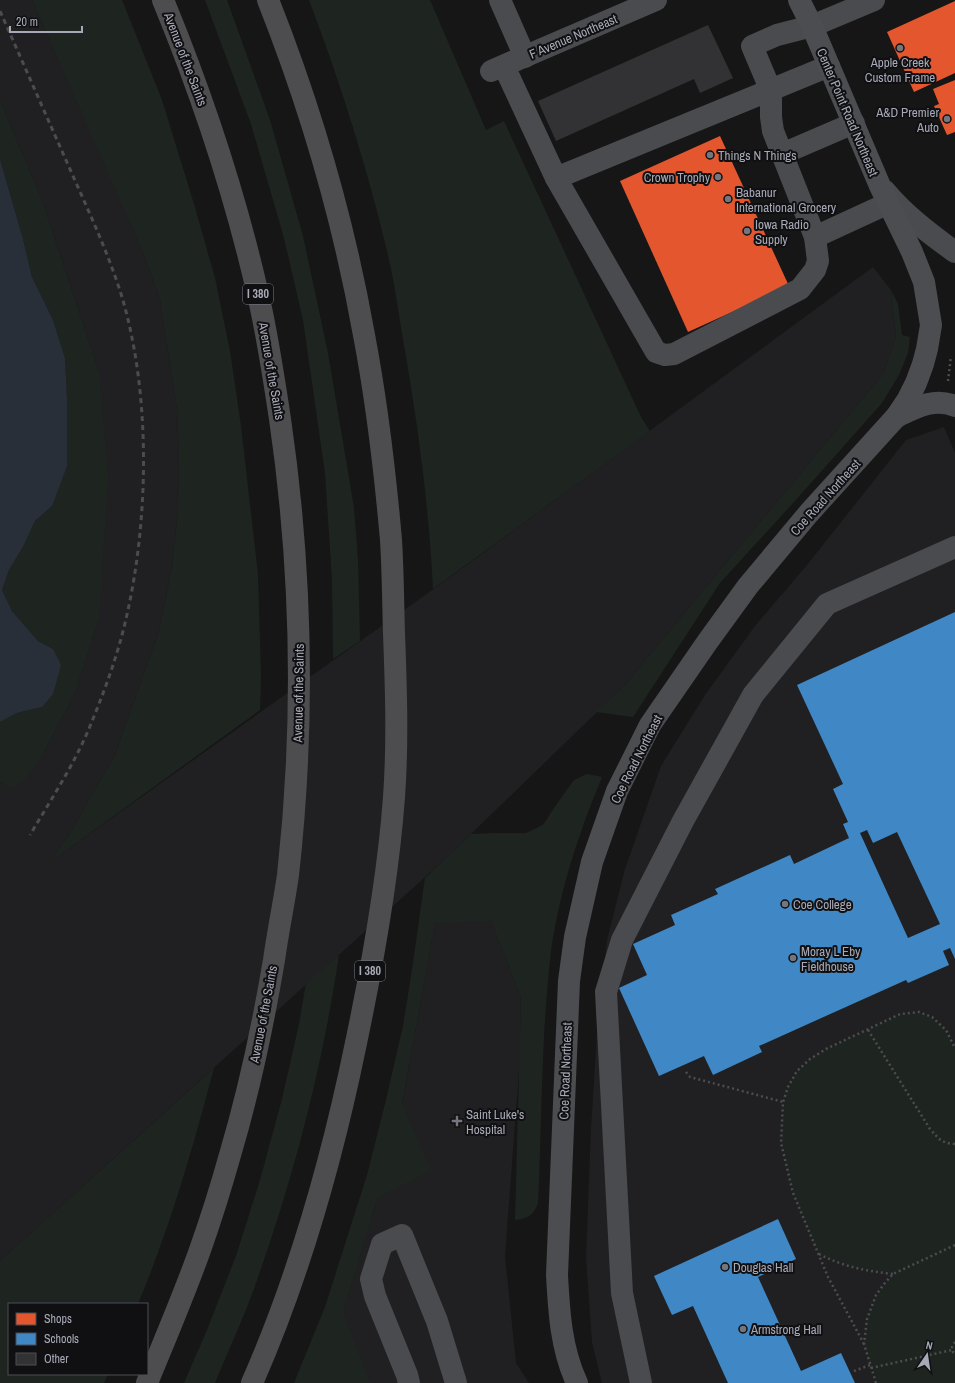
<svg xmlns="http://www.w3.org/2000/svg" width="955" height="1383" font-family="'Archivo Narrow',sans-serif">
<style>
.built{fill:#202022}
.green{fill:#1e2520}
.water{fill:#292f38}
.shops{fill:#e4572e}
.schools{fill:#3f88c5;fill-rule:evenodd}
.building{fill:#323234}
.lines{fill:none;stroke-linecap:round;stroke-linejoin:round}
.path{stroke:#4c4c51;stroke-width:2.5;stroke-dasharray:2 3;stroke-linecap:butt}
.minor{stroke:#4a4b4f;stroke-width:22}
.major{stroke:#4c4d51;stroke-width:22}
.highway{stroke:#4d4d50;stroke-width:22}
.rail{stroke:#4a4c4e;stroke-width:3;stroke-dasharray:5 4;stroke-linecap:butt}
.poi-dot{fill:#74767f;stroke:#101012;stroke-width:1.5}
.labels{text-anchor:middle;stroke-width:4;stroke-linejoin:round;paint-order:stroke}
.shield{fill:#101012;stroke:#7a7b86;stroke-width:1}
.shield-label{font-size:12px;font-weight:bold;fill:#a7a9b7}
.street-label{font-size:13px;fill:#a7a9b7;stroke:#101012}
.poi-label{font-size:13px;fill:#a7a9b7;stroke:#101012;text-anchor:start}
</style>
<rect width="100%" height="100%" fill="#161616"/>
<g class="built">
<polygon points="0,0 32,0 112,180 143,252 160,300 177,408 179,455 178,512 172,567 159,631 114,758 101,779 70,833 50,862 442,583 873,267 891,290 896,337 883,374 624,686 444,860 0,1261 0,782 10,788 44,752 75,693 99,619 99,372 42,200 0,100"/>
<polygon points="944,427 955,453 955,1383 602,1383 592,1342 586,1258 591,1128 598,1019 607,940 625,869 661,766 705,695 755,626 807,565 906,440"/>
<polygon points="472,872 521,998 520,1058 505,1256 516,1363 529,1383 321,1383 396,1138 442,883"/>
</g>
<g class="green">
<polygon points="32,0 122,0 162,100 194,204 215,278 230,351 241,426 258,575 261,677 260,710 49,863 70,833 101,779 114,758 159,631 172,567 178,512 179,455 177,408 160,300 143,252"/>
<polygon points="205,0 227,0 270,120 303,236 328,353 354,508 358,561 360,641 333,659 332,579 325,473 303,320 284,238 251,124"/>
<path d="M309,0h121l56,130 18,-9 137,296 9,14 -217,158c-4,-82 -15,-164 -29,-244 -5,-27 -8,-54 -14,-81 -20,-88 -49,-180 -81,-264z"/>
<polygon points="0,100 42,200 99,372 108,478 99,619 75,693 44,752 23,781 10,788 0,782 0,722 17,713 42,707 53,649 38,641 12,611 2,590 9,570 24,545 35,521 52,506 67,398 65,358 53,320 32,277 23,239 0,159"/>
<polygon points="891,290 898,304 902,335 910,337 908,353 899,375 882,403 794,502 720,583 633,717 596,712 624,686 883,374 896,337"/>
<path d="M587,774l15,3c-24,58 -45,121 -52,183 -9,81 -8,162 -12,243 -4,12 -11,16 -23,17l6,-222 -30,-77 -56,2 -33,181 29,67 -53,26 -35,115 27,71h-76l31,-76 42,-132 18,-71 18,-78 10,-63 12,-85 46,-44 23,-1h32l17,-8 13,-20 18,-25z"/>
<path d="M339,955c-17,115 -47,229 -87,339 -11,30 -25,59 -37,89h-31l23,-53 29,-74 24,-76 22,-81 17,-75 7,-41z"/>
<path d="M919,1012c22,8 26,16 36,36v335h-79l-12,-39 3,-25 9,-24 17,-21c-29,-5 -47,-7 -75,-21l-25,-60 -12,-50 2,-41 5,-15 9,-16 13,-12 16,-10 74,-35z"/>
<path d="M214,1068c-21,80 -44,159 -76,236h-129v70h99l-4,9h-104v-122z"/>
</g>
<polygon class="water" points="0,159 23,239 32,277 53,320 65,358 67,398 67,466 52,506 35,521 24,545 9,570 2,590 12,611 38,641 53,649 61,665 53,694 42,707 17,713 0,722"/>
<g class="shops">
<polygon points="955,1 955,73 914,92 887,32"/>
<polygon points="955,80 955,132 947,135 934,106 939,104 933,89"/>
<polygon points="720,136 789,286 688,332 620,181"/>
</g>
<g class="schools">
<path d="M955,612v347l-5,-11 -7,3 6,14 -41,18 -2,-3 -147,66 3,6 -49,23 -9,-19 -45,20 -40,-88 28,-13 -14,-31 42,-19 -4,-10 47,-21 -3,-5 75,-34 4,9 55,-26 -6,-14 5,-2 -15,-33 10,-5 -46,-99zM867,830l6,13 24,-11 43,92 -32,14 -48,-105z"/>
<polygon points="778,1219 796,1259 758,1277 801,1371 841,1353 855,1383 728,1383 693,1306 672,1315 654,1276"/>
</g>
<polygon class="building" points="708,25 733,78 700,93 694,79 556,141 538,101"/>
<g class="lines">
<g class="path">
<polyline points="948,381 951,356"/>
<path d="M868,1030l62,99c9,10 11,14 25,15"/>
<polyline points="686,1072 690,1077 783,1102"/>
<path d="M819,1254c25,13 47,17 74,20"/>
<polyline points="955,1342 952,1347 953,1352 955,1354"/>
<polyline points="864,1344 828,1277 793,1193 781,1143 783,1102 788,1087 797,1071 810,1059 826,1049 900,1014 919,1012 932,1017 946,1030 955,1048"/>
<polyline points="871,1368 952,1350"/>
<polyline points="854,1371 870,1365"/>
<polyline points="876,1383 864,1344 867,1319 876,1295 884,1284 893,1274 955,1245"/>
</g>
<g class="minor">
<polyline points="500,0 525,57"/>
<polyline points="874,0 812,26 777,35 752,46 771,91 771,117 773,131 815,237 893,201"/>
<polyline points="504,66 556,178 829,66"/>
<polyline points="491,71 656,0"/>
<polyline points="782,154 854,123"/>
<polyline points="556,178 656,352 665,355 674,354 800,289 815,270 818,261 815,237"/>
<path d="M885,191c20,24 45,43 70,61"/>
<polyline points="409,1383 407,1375 375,1296 371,1279 382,1244 402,1235 437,1321 456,1383"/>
<polyline points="641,1383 622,1293 606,992 622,940 683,821 753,695 827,604 955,547"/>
</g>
<g class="major">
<path d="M896,417c19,-9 38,-20 59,-11"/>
<path d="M577,1383c-16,-34 -18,-71 -20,-108l12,-294 6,-44 17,-75 25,-71 33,-66 58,-84 40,-55 61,-73 87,-96 12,-18 8,-16 7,-19 4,-15 4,-24 -7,-43 -12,-30 -32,-66 -68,-160 -13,-26"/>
</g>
<g class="highway">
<path d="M147,1383c18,-44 37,-88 53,-133 11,-31 21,-63 30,-95 19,-64 33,-130 44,-195 4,-29 10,-57 14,-85 17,-152 14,-305 -8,-456 -6,-40 -12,-80 -21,-120 -23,-102 -56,-202 -96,-299"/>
<path d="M252,1383c48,-109 80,-223 104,-340 17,-81 32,-163 38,-246 4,-55 2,-110 0,-164 -1,-31 -1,-62 -3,-93 -6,-68 -14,-137 -27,-205 -20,-112 -54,-229 -96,-335"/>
</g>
<path class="rail" d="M0,11c23,52 46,104 69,156 19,43 39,85 53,130 29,98 27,223 4,322 -9,39 -23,76 -38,112 -16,37 -38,70 -58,104"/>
</g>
<g class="poi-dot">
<circle cx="900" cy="48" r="4"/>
<circle cx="947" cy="119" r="4"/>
<circle cx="710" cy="155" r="4"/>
<circle cx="718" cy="177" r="4"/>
<circle cx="728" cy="199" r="4"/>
<circle cx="747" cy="231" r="4"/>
<circle cx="785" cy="904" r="4"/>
<circle cx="793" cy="958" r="4"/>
<path d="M455 1115h4v4h4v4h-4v4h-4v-4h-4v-4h4z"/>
<circle cx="725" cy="1267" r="4"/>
<circle cx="743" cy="1329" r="4"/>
</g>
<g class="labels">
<g class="shield">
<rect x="243" y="284" width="30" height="20" rx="3"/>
<rect x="355" y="961" width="30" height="20" rx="3"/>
</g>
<g class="shield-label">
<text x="258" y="298">I 380</text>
<text x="370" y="975">I 380</text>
</g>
<g class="street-label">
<text transform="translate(573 36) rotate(-23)" y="5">F Avenue Northeast</text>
<text transform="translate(186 59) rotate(69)" y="5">Avenue of the Saints</text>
<text transform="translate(848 112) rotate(67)" y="5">Center Point Road Northeast</text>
<text transform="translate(272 371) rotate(80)" y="5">Avenue of the Saints</text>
<text transform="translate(825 497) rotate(-48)" y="5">Coe Road Northeast</text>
<text transform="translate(298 693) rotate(-89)" y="5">Avenue of the Saints</text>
<text transform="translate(636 759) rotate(-63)" y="5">Coe Road Northeast</text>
<text transform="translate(263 1014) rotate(-79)" y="5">Avenue of the Saints</text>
<text transform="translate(565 1071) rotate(-88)" y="5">Coe Road Northeast</text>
</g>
<g class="poi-label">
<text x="900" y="67" text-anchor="middle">Apple Creek<tspan x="900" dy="15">Custom Frame</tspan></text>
<text x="939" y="117" text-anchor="end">A&amp;D Premier<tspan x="939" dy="15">Auto</tspan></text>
<text x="718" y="160">Things N Things</text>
<text x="710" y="182" text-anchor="end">Crown Trophy</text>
<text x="736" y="197">Babanur<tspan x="736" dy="15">International Grocery</tspan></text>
<text x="755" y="229">Iowa Radio<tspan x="755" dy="15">Supply</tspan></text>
<text x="793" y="909">Coe College</text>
<text x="801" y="956">Moray L Eby<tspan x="801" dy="15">Fieldhouse</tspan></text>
<text x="466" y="1119">Saint Luke's<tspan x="466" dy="15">Hospital</tspan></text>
<text x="733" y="1272">Douglas Hall</text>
<text x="751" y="1334">Armstrong Hall</text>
</g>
</g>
<rect x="8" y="1303" width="140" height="72" fill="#101012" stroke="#4c4d54"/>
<rect x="16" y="1313" width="20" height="12" fill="#e4572e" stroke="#4c4d54"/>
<text x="44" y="1323" font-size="12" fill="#a7a9b7">Shops</text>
<rect x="16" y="1333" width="20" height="12" fill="#3f88c5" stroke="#4c4d54"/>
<text x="44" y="1343" font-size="12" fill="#a7a9b7">Schools</text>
<rect x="16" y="1353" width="20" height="12" fill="#323234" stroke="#4c4d54"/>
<text x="44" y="1363" font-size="12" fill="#a7a9b7">Other</text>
<g transform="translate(927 1355) rotate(13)" stroke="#101012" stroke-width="3" paint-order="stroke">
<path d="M0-3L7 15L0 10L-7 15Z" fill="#a7a9b7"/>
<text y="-6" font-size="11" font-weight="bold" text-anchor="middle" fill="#a7a9b7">N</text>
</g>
<path d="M10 26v6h72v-6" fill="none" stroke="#a7a9b7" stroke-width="2"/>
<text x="16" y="26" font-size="12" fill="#a7a9b7" stroke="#101012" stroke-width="3" paint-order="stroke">20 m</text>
</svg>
